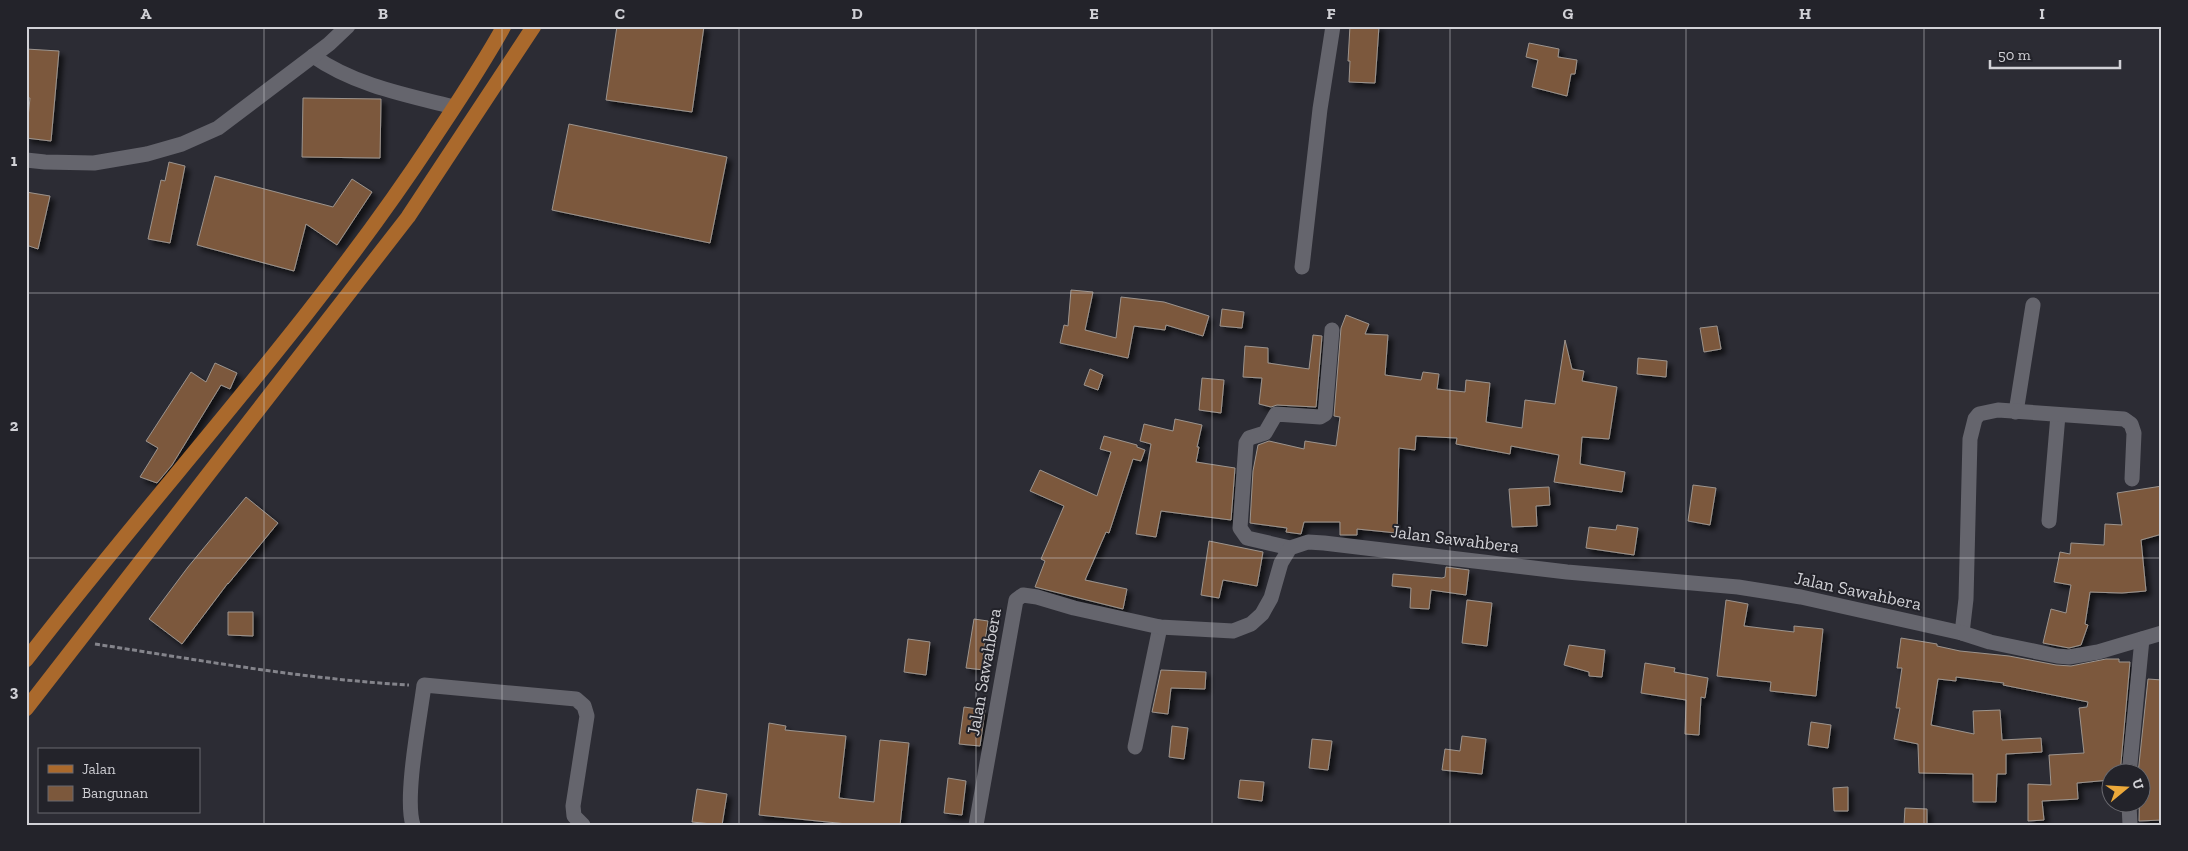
<svg xmlns="http://www.w3.org/2000/svg" width="2188" height="851" font-family="'Zilla Slab',serif">
<style>
.building{fill:#7c583c;stroke:#9c948e;filter:url(#shadow)}
.lines{fill:none;stroke-linecap:round;stroke-linejoin:round}
.path{stroke:#84848b;stroke-width:3;stroke-dasharray:5 2.5;stroke-linecap:butt}
.minor{stroke:#65656d;stroke-width:15}
.major{stroke:#aa692c;stroke-width:15}
.grid{fill:none;stroke:#d1d1d6;stroke-width:1;stroke-opacity:0.55}
.labels{text-anchor:middle;stroke-width:4;stroke-linejoin:round;paint-order:stroke}
.street-label{font-size:18px;fill:#d1d1d6;stroke:#23232a}
.neatline{fill:none;stroke:#d1d1d6;stroke-width:2}
.grid-label{font-size:16px;text-anchor:middle;font-weight:bold;fill:#d1d1d6}
</style>
<defs>
<filter id="shadow"><feDropShadow dx="4.5" dy="4.5" stdDeviation="2.5" flood-color="#0009"/></filter>
</defs>
<rect width="100%" height="100%" fill="#2c2c34"/>
<g class="building">
<polygon points="617,26 704,26 692,112 606,100"/>
<polygon points="1350,26 1379,26 1375,83 1349,82 1350,61 1348,61"/>
<polygon points="1529,43 1559,49 1558,57 1577,60 1575,74 1571,74 1567,96 1532,87 1538,60 1526,57"/>
<polygon points="26,49 59,51 51,141 26,138 30,98 26,98"/>
<polygon points="303,98 381,99 380,158 302,157"/>
<polygon points="569,124 727,157 710,243 552,210"/>
<polygon points="169,162 185,166 170,243 148,239 161,180 165,181"/>
<polygon points="215,176 333,207 352,179 372,192 337,245 306,224 294,271 197,245"/>
<polygon points="26,192 50,196 38,249 26,245"/>
<polygon points="1071,290 1093,292 1085,330 1116,338 1121,297 1164,302 1209,316 1203,336 1166,325 1165,330 1134,326 1128,358 1060,343 1064,325 1068,326"/>
<polygon points="1222,309 1244,312 1242,328 1220,326"/>
<polygon points="1346,315 1369,324 1365,334 1388,335 1385,375 1421,380 1423,372 1439,374 1437,389 1465,392 1466,380 1490,383 1486,422 1522,428 1525,400 1555,404 1565,340 1572,369 1584,371 1582,381 1617,387 1609,439 1582,437 1580,464 1625,472 1622,492 1554,482 1559,455 1511,446 1510,454 1456,444 1457,438 1416,436 1415,450 1399,448 1397,533 1357,529 1357,535 1340,535 1340,522 1304,522 1301,534 1286,532 1287,528 1250,523 1253,471 1258,445 1269,441 1304,449 1305,441 1336,446 1340,417 1334,416 1341,328"/>
<polygon points="1717,326 1721,349 1704,352 1700,328"/>
<polygon points="1313,335 1322,336 1316,407 1277,405 1271,407 1259,404 1262,378 1243,377 1245,346 1268,348 1268,363 1309,369"/>
<polygon points="1638,358 1667,361 1666,377 1637,374"/>
<polygon points="215,363 237,373 230,389 221,385 172,465 157,483 140,477 158,448 146,441 191,372 206,382"/>
<polygon points="1090,369 1103,375 1098,390 1084,385"/>
<polygon points="1202,378 1224,380 1221,413 1199,410"/>
<polygon points="1175,419 1202,425 1197,447 1199,447 1196,462 1235,468 1231,520 1161,511 1156,537 1136,534 1151,444 1140,441 1144,424 1173,431"/>
<polygon points="1104,436 1137,445 1137,447 1145,450 1141,461 1133,459 1109,533 1106,532 1085,580 1127,589 1123,609 1035,587 1045,561 1041,559 1064,506 1030,491 1040,470 1097,496 1111,452 1100,449"/>
<polygon points="1693,485 1716,488 1710,525 1688,521"/>
<polygon points="2162,486 2162,534 2141,540 2146,591 2122,593 2090,592 2085,624 2088,625 2081,645 2069,648 2043,643 2051,609 2066,613 2071,585 2054,582 2060,552 2070,554 2071,543 2104,545 2105,524 2122,525 2117,493"/>
<polygon points="1549,487 1550,505 1536,506 1537,526 1512,527 1509,489"/>
<polygon points="246,497 278,523 228,584 228,583 182,644 149,619 188,567"/>
<polygon points="1617,525 1638,528 1634,555 1586,548 1589,527 1616,530"/>
<polygon points="1209,541 1263,552 1257,586 1223,580 1219,598 1201,595"/>
<polygon points="1446,567 1469,570 1466,595 1431,590 1429,609 1410,608 1411,588 1392,586 1393,574 1442,578 1445,577"/>
<polygon points="1467,600 1492,603 1487,646 1462,643"/>
<polygon points="1726,600 1748,604 1744,626 1794,632 1794,626 1823,629 1816,696 1770,691 1771,682 1717,676"/>
<polygon points="228,612 253,612 253,636 228,635"/>
<polygon points="974,619 988,621 983,655 986,655 984,670 966,668"/>
<polygon points="1901,638 1937,644 1937,646 1960,651 2009,656 2056,665 2071,666 2106,659 2119,659 2119,662 2130,662 2120,774 2110,774 2110,780 2077,783 2078,799 2042,801 2044,820 2028,821 2028,784 2051,785 2049,755 2084,753 2079,708 2087,707 2088,702 2003,685 2004,683 1956,677 1956,681 1938,679 1931,725 1974,734 1973,711 2000,710 2002,740 2041,738 2042,752 2006,754 2006,774 1997,774 1996,802 1973,802 1973,774 1919,773 1918,744 1894,739 1900,708 1896,708 1902,668 1897,668"/>
<polygon points="908,639 930,642 926,675 904,672"/>
<polygon points="1569,645 1605,650 1602,677 1589,676 1589,672 1564,665"/>
<polygon points="1645,663 1675,668 1674,672 1708,678 1705,698 1701,697 1699,735 1685,734 1686,700 1641,693"/>
<polygon points="1161,670 1206,672 1205,689 1171,688 1168,714 1152,712"/>
<polygon points="2148,679 2162,680 2162,820 2139,821 2140,774 2138,774"/>
<polygon points="964,707 985,710 980,746 959,744"/>
<polygon points="1811,722 1831,725 1828,748 1808,745"/>
<polygon points="769,723 786,726 785,730 846,736 839,798 874,802 880,740 909,743 900,825 857,825 759,815"/>
<polygon points="1172,726 1188,728 1184,759 1169,757"/>
<polygon points="1462,736 1486,739 1482,774 1442,770 1445,749 1460,751"/>
<polygon points="1312,739 1332,741 1328,770 1309,768"/>
<polygon points="948,778 966,781 962,815 944,813"/>
<polygon points="1240,780 1264,782 1262,801 1238,798"/>
<polygon points="1848,787 1848,811 1834,811 1833,788"/>
<polygon points="697,789 727,794 722,825 692,822"/>
<polygon points="1905,808 1927,809 1927,825 1904,825"/>
</g>
<g class="lines">
<path class="path" d="M95,644c104,16 208,35 314,41"/>
<g class="minor">
<path d="M313,56c41,29 93,39 141,51"/>
<polyline points="26,160 45,162 94,163 147,154 182,144 218,128 329,44 348,26"/>
<polyline points="1302,267 1320,109 1333,26"/>
<polyline points="2016,412 2033,305"/>
<polyline points="2049,521 2058,415"/>
<polyline points="1290,548 1247,538 1240,528 1246,443 1249,438 1265,433 1276,414 1320,417 1325,414 1332,330"/>
<polyline points="1962,633 1966,599 1970,439 1975,419 1979,414 1998,410 2124,419 2131,424 2134,433 2132,479"/>
<polyline points="1135,747 1160,627"/>
<polyline points="2129,774 2142,639"/>
<polyline points="2129,804 2130,825"/>
<path d="M413,825c-9,-27 7,-108 11,-140l152,14 8,7 3,10 -14,90 1,10 9,9"/>
<polyline points="976,825 1016,600 1023,595 1037,597 1074,608 1160,627 1233,631 1251,624 1262,614 1271,598 1281,563 1290,548 1308,542 1324,543 1567,572 1738,587 1801,597 1962,633 1990,642 2057,656 2069,657 2098,652 2162,633"/>
</g>
<g class="major">
<path d="M26,660c134,-174 285,-335 406,-519 25,-38 50,-75 72,-115"/>
<polyline points="26,709 408,217 534,26"/>
</g>
</g>
<path class="grid" d="M264,26v799M502,26v799M739,26v799M976,26v799M1212,26v799M1450,26v799M1686,26v799M1924,26v799M26,293h2136M26,558h2136"/>
<g class="labels">
<g class="street-label">
<text transform="translate(1455 539) rotate(7)" y="6">Jalan Sawahbera</text>
<text transform="translate(1858 591) rotate(12)" y="6">Jalan Sawahbera</text>
<text transform="translate(984 672) rotate(-80)" y="6">Jalan Sawahbera</text>
</g>
</g>
<rect width="2188" height="851" fill="none" stroke="#23232a" stroke-width="55"/>
<rect x="38" y="748" width="162" height="65" fill="#23232a" stroke="#69696f"/>
<rect x="48" y="765" width="25" height="8" fill="#aa692c" stroke="#69696f"/>
<text x="82" y="774" font-size="15" fill="#d1d1d6">Jalan</text>
<rect x="48" y="786" width="25" height="15" fill="#7c583c" stroke="#69696f"/>
<text x="82" y="798" font-size="15" fill="#d1d1d6">Bangunan</text>
<g transform="translate(2126 788) rotate(72)"><circle r="24" fill="#23232a" stroke="#69696f"/>
<path d="M0-4L9 19L0 12L-9 19Z" fill="#eca93a"/>
<text y="-8" font-size="14" font-weight="bold" text-anchor="middle" fill="#d1d1d6">U</text>
</g>
<path d="M1990 60v8h130v-8" fill="none" stroke="#d1d1d6" stroke-width="2.5"/>
<text x="1998" y="60" font-size="15" fill="#d1d1d6" stroke="#23232a" stroke-width="4" paint-order="stroke">50 m</text>
<rect x="28" y="28" width="2132" height="796" class="neatline"/>
<g class="grid-label">
<text x="146" y="19">A</text>
<text x="383" y="19">B</text>
<text x="620" y="19">C</text>
<text x="857" y="19">D</text>
<text x="1094" y="19">E</text>
<text x="1331" y="19">F</text>
<text x="1568" y="19">G</text>
<text x="1805" y="19">H</text>
<text x="2042" y="19">I</text>
<text x="14" y="166">1</text>
<text x="14" y="431">2</text>
<text x="14" y="697">3</text>
</g>
</svg>
